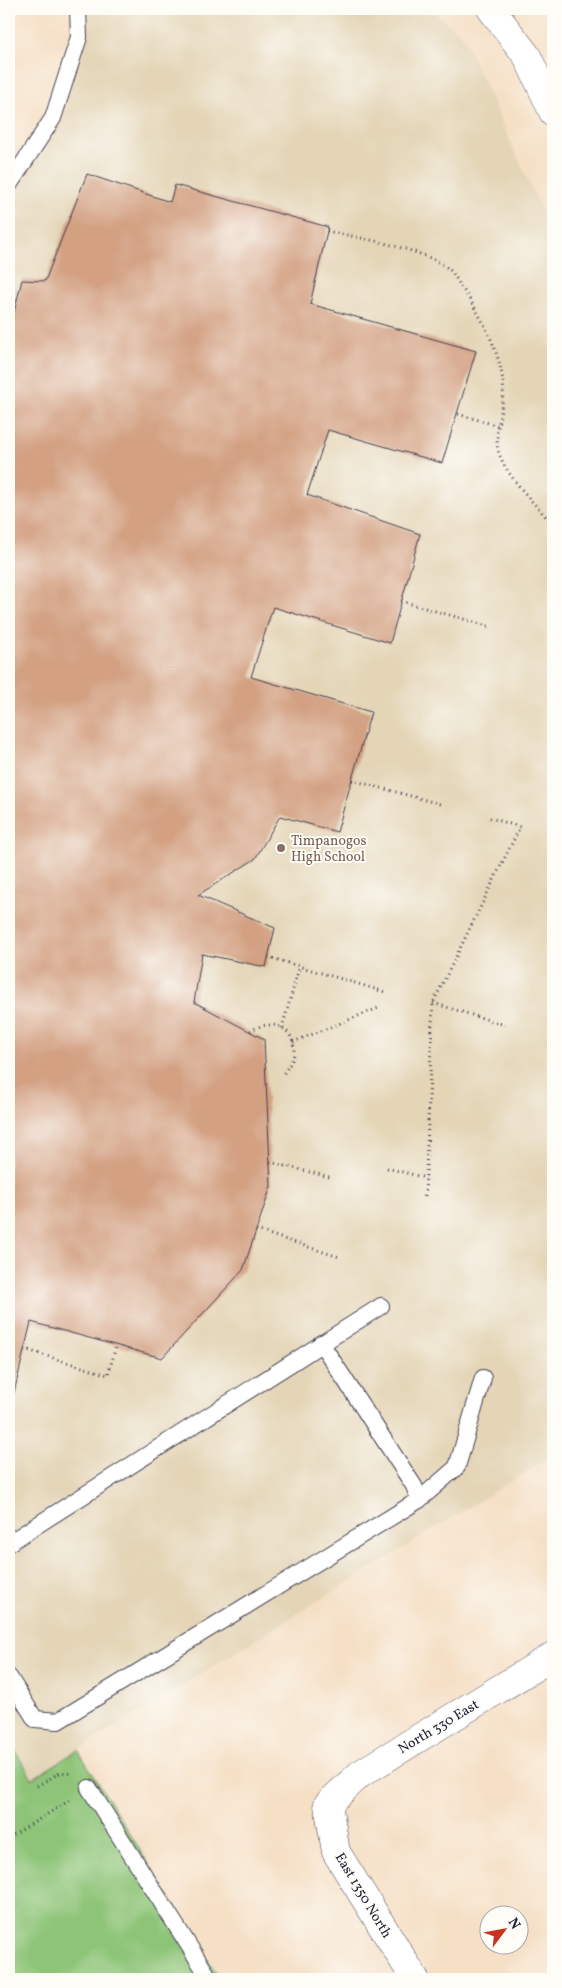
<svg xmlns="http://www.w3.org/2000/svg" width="562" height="1988" font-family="Vollkorn,serif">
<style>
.built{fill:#e4d5b7}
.green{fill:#8dc477;stroke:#587359}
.building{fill:#d3a082}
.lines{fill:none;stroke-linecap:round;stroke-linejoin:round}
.service-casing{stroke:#423e50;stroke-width:18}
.minor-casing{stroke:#423e50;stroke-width:29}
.tertiary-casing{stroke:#423e50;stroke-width:29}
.path{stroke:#423e50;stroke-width:3;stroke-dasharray:1 4;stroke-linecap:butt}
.service{stroke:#fff;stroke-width:16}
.minor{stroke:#fff;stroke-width:28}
.tertiary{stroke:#fff;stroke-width:28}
.education-dot{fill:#8d6e63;stroke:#fdfcf7;stroke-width:2}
.labels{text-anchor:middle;stroke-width:4;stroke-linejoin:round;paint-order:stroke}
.education-label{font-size:14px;fill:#785e54;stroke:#fdfcf7;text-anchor:start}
.street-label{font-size:14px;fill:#22223b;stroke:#fdfcf7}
</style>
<rect width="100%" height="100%" fill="#fdfcf7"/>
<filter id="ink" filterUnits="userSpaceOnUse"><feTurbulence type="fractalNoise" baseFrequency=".02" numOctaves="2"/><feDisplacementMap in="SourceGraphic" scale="10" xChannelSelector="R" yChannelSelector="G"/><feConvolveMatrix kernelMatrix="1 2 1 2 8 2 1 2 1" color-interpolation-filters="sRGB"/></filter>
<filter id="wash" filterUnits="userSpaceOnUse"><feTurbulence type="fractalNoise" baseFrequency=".0096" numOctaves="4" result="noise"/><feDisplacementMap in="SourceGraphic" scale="20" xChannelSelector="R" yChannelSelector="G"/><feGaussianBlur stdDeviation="1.12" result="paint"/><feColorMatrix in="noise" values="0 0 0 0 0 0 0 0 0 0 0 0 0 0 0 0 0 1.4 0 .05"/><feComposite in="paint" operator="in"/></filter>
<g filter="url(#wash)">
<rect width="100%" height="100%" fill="#f5dfc5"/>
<polygon class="built" points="70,9 431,9 463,37 550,229 553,242 553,1455 9,1793 9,174 73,77"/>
<polygon class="green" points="9,1740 32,1779 78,1750 220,1979 9,1979"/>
<g id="blocks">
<polygon class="building" points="87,174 170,202 175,185 328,227 310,304 476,351 442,463 328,430 307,495 420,534 390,643 273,607 251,677 371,712 337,832 280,816 255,859 198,895 275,928 266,967 202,954 194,1002 264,1039 271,1186 243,1270 162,1358 31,1322 11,1405 9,1405 9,550 12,537 9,537 9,332 22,280 45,281"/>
</g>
</g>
<g filter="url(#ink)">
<use href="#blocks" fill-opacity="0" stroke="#423e50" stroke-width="1"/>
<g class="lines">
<g class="service-casing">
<g id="service">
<polyline points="9,185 53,118 79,37 78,9"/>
<polyline points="419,1500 457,1467 483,1378"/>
<polyline points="9,1543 381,1306"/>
<polyline points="9,1677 35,1719 58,1721 419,1500 414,1486 321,1343"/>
<polyline points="89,1788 210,1979"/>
</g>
</g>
<g class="minor-casing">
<polyline id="minor" points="415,1979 336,1852 328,1804 360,1774 553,1656"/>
</g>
<g class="tertiary-casing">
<polyline id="tertiary" points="491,9 527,56 553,112"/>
</g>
<g class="path">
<path d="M327,231c33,7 95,17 122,38 4,4 8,11 11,16 20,29 38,61 43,96 3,24 -12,54 -3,75 8,21 35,49 51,66"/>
<polyline points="9,291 19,294"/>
<polyline points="458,414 499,426"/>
<polyline points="401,601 491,627"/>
<polyline points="352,780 440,804"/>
<polyline points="268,957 385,992"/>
<polyline points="433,1003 505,1025"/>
<polyline points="282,1028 299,968"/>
<path d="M250,1031c20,-13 46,-5 44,22 -1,8 -6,14 -11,21"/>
<polyline points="293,1042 381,1007"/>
<polyline points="270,1162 333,1178"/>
<polyline points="387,1168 426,1178"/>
<polyline points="425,1196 433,1003 520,827 487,817"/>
<polyline points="256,1230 339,1257"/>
<polyline points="24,1349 108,1375 116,1346"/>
<polyline points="37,1786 61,1772 72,1774"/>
<polyline points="9,1838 70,1800"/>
</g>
<use href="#service" class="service"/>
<use href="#minor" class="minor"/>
<use href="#tertiary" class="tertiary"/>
</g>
</g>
<circle class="education-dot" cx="281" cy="848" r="5"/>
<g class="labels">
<g class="education-label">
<text x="291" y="845">Timpanogos<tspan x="291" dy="16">High School</tspan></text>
</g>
<g class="street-label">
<text transform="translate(438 1726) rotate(-31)" y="5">North 330 East</text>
<text transform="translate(364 1895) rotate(59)" y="5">East 1350 North</text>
</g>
</g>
<rect width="562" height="1988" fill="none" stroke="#fdfcf7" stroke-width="30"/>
<g transform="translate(504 1930) rotate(58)"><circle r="24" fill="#fdfcf7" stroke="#a5a5ac"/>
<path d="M0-4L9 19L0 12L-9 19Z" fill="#c8321e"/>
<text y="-8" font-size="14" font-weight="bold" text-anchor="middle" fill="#22223b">N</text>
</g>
</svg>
